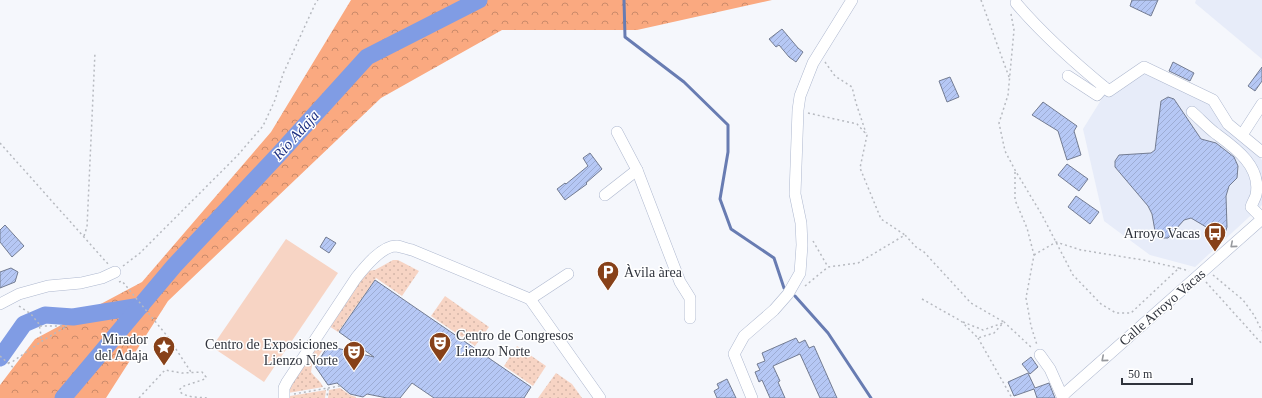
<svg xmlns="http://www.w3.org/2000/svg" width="1262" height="398" font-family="Georgia,serif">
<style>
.built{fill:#e7ecf9}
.grass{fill:url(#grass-dots)}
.forest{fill:url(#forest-crowns)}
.park{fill:#f7d4c4}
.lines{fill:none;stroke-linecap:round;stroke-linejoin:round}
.stream{stroke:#687cb2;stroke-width:3}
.river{stroke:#809ce4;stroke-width:17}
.building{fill:url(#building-hatch);stroke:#737c92}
.minor-casing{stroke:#aeb8cf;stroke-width:12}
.path{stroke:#b7bac0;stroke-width:1.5;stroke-dasharray:2 3;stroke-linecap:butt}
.minor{stroke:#fff;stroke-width:11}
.oneway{stroke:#97999e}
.labels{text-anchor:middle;stroke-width:3;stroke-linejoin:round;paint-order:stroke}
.poi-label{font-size:14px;fill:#2f333c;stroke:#fff;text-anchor:end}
.street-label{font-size:14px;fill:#2f333c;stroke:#fff}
.water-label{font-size:15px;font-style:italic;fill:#1b2f82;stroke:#fff}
</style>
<defs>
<pattern id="grass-dots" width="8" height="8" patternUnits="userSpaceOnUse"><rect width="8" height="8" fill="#f7d4c4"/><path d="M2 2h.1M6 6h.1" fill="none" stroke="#d4b6a9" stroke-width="1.8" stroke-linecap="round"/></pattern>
<pattern id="forest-crowns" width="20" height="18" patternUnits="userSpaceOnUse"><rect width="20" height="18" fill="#faa980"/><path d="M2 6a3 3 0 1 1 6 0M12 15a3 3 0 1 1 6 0" fill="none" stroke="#cb8a6a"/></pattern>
<pattern id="building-hatch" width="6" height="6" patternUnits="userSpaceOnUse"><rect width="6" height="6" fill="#b6c8f5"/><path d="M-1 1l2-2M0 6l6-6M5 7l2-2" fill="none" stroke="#9dacd3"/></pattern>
</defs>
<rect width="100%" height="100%" fill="#f5f7fc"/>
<g class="built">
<polygon points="1196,0 1262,0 1262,59 1195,3"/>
<polygon points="1144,73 1210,103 1223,127 1244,140 1262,160 1262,205 1195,267 1150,255 1104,221 1083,129 1106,92 1110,97"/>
</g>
<g class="grass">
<polygon points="393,260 398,260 419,271 402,296 376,278 338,332 329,326 366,271 375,270"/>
<polygon points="445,296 489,327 475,346 431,316"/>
<path d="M319,340l7,5 -14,21 -1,6c4,6 10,9 12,15l-35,6v-5z"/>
<polygon points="517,346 546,366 533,386 504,366"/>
<polygon points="556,373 572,384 582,398 538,398"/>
<polygon points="340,388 350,395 356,397 356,398 328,398 329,390"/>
<polygon points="326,390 325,398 290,398 290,396"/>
</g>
<polygon class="forest" points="351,0 772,0 637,30 502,30 381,98 168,301 106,398 0,398 0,385 35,339 142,282 271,132"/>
<polygon class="park" points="286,239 338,273 264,382 212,347"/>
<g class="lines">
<g class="stream">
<polyline points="624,0 625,37 684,82 728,125 728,152 720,199 731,229 774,258 784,288"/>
<polyline points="795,296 828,333 871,398"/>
</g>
<g class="river">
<polyline points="0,358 24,324 45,315 73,317 141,306"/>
<polyline points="63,398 174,266 279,154 367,57 479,0"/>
</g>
</g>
<g class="building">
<polygon points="1132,0 1158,0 1151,16 1130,6"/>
<polygon points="782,29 798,48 803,52 796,62 789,57 779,45 776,47 769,39"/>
<polygon points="1173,62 1194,73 1190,81 1169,71"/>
<polygon points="1262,67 1262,81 1255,91 1248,86"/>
<polygon points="950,77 959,97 947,102 939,81"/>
<polygon points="1168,97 1174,99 1201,139 1216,143 1234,157 1238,166 1237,178 1229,186 1226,196 1227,227 1225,233 1218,234 1191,218 1184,220 1168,238 1159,238 1155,231 1152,214 1148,206 1115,167 1115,161 1119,155 1151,153 1155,150 1161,101"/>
<polygon points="1043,102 1077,126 1074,131 1081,155 1067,160 1058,131 1032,115"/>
<polygon points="590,153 602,169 586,183 587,184 565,200 557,189 565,183 566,184 588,166 583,158"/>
<polygon points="1067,164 1088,179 1079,191 1058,175"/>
<polygon points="1076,196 1099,212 1090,224 1068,207"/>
<polygon points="5,225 24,246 12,257 0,242 0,230"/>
<polygon points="326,237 336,243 329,253 320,247"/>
<polygon points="11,268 18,272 15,282 0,288 0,272"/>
<polygon points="375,280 531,387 524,398 434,398 412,383 400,398 387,398 367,394 363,397 350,394 337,383 328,385 315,366 328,346 374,357 339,332"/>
<polygon points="796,338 799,343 805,340 809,348 814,346 837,398 820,398 800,354 773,366 780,381 778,382 785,398 770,398 762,380 759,382 755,372 760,370 757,364 765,361 762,353"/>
<polygon points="1031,357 1038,367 1030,374 1022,364"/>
<polygon points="1028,373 1035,388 1049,383 1055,398 1037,398 1034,389 1014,396 1008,382"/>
<polygon points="727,379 736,398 717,398 714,391 719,388 717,384"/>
</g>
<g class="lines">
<g class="minor-casing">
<g id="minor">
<path d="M1016,3c28,33 60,61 93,88l35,-24 69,33 15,24 34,28"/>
<polyline points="1068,76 1097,95 1104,87"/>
<path d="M1192,112c8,7 15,15 23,21 19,14 47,33 41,62 -1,4 -4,8 -5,12l11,11"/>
<polyline points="617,132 637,170 680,282 690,298 690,318"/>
<polyline points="1242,135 1262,104"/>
<polyline points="605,195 637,170"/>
<polyline points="530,299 568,274"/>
<polyline points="0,304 19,294 48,286 81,283 102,278 115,272"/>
<polyline points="1040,355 1050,369 1063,398"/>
<polyline points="1062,396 1262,219"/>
<path d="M284,398v-10l3,-6 69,-104c8,-10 26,-33 41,-32 5,1 10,3 15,4l118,49 70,99"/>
<polyline points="752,398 734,354 744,336 774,310 788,294 800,273 802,245 801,223 795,194 798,110 800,96 813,63 852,0"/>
</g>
</g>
<g class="path">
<polyline points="981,0 1009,77"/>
<polyline points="1011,14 1014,30 1008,95 999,123 1005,151 1015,170 1042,215 1073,275 1101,304 1116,313 1131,313 1179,268 1189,271"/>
<polyline points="825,62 835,76 852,87 856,103 866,133"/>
<polyline points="808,113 857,124 867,135 860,168 881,219 905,235"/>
<polyline points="0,143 108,264"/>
<polyline points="1015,172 1015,200 1027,228 1034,255 1026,298 1031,326 1037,345"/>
<polyline points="84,236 87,227 95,52"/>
<polyline points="813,241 828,267"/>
<polyline points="1034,255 1056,242 1081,250 1143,260 1179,268"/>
<polyline points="123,266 140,253 237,156 263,126 275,100 283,74 316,2 318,0"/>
<polyline points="1213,275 1243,300 1254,315 1262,331"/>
<polyline points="119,282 122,281 168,337 191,372"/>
<polyline points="1206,282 1262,344"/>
<polyline points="805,286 828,267 858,263 905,235 916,247 924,252 971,303 1004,322"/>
<polyline points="922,299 961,321 978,338 994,333 1004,322 1032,348"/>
<polyline points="19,306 31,314 39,324 42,341"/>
<polyline points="963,322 983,330 1003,323"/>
<polyline points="978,338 1012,398"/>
<polyline points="0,356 15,369"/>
<polyline points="8,363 12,362 42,341 67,326 39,326"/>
<polyline points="328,388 340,386"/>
<polyline points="294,394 328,388 327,398"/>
<path d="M139,398l26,-28 17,3 20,-1 4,5 -1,2 -21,7 -4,3v3c7,6 19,5 28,6"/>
</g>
<use href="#minor" class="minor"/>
</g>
<defs><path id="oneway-chevron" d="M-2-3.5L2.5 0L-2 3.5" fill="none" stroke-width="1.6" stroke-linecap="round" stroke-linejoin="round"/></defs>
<g class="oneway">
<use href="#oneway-chevron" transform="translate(1233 245) rotate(139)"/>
<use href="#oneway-chevron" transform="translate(1104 359) rotate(139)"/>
</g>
<defs>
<g id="bus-pin" transform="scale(1.15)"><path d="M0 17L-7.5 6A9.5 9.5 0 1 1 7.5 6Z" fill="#874119" stroke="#fff"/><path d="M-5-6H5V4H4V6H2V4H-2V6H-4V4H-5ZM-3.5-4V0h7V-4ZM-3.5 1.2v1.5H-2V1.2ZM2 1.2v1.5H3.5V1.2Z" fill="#fff"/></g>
<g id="parking-pin" transform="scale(1.15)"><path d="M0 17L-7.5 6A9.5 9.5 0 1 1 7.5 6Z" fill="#874119" stroke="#fff"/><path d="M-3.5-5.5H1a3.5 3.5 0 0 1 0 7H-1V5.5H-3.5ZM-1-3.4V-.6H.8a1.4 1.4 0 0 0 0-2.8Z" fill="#fff"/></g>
<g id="theatre-pin" transform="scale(1.15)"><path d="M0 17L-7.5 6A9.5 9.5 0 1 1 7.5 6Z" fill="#874119" stroke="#fff"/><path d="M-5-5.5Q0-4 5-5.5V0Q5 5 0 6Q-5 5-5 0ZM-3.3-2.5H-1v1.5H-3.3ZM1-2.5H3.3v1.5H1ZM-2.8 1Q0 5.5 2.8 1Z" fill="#fff"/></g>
<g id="sight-pin" transform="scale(1.15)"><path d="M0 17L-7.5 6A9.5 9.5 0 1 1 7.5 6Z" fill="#874119" stroke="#fff"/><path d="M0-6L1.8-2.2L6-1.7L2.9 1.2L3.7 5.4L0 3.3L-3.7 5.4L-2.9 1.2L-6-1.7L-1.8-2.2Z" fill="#fff"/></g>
</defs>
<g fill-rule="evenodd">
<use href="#bus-pin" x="1215" y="233"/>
<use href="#parking-pin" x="608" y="272"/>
<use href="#theatre-pin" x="440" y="343"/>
<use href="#sight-pin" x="164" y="347"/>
<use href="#theatre-pin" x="354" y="352"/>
</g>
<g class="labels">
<g class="poi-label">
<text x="1200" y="238">Arroyo Vacas</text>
<text x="624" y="277" text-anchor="start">Àvila àrea</text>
<text x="456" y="340" text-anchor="start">Centro de Congresos<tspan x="456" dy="16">Lienzo Norte</tspan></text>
<text x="148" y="344">Mirador<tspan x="148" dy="16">del Adaja</tspan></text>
<text x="338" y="349">Centro de Exposiciones<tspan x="338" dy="16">Lienzo Norte</tspan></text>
</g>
<g class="street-label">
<text transform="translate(1162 307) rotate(-41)" y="5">Calle Arroyo Vacas</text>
</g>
<g class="water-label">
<text transform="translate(296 135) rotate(-48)" y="5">Río Adaja</text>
</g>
</g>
<path d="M1122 378v6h70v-6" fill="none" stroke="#2f333c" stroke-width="2"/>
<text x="1128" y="378" font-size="12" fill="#2f333c" stroke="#ffffff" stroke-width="3" paint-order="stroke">50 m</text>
</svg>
